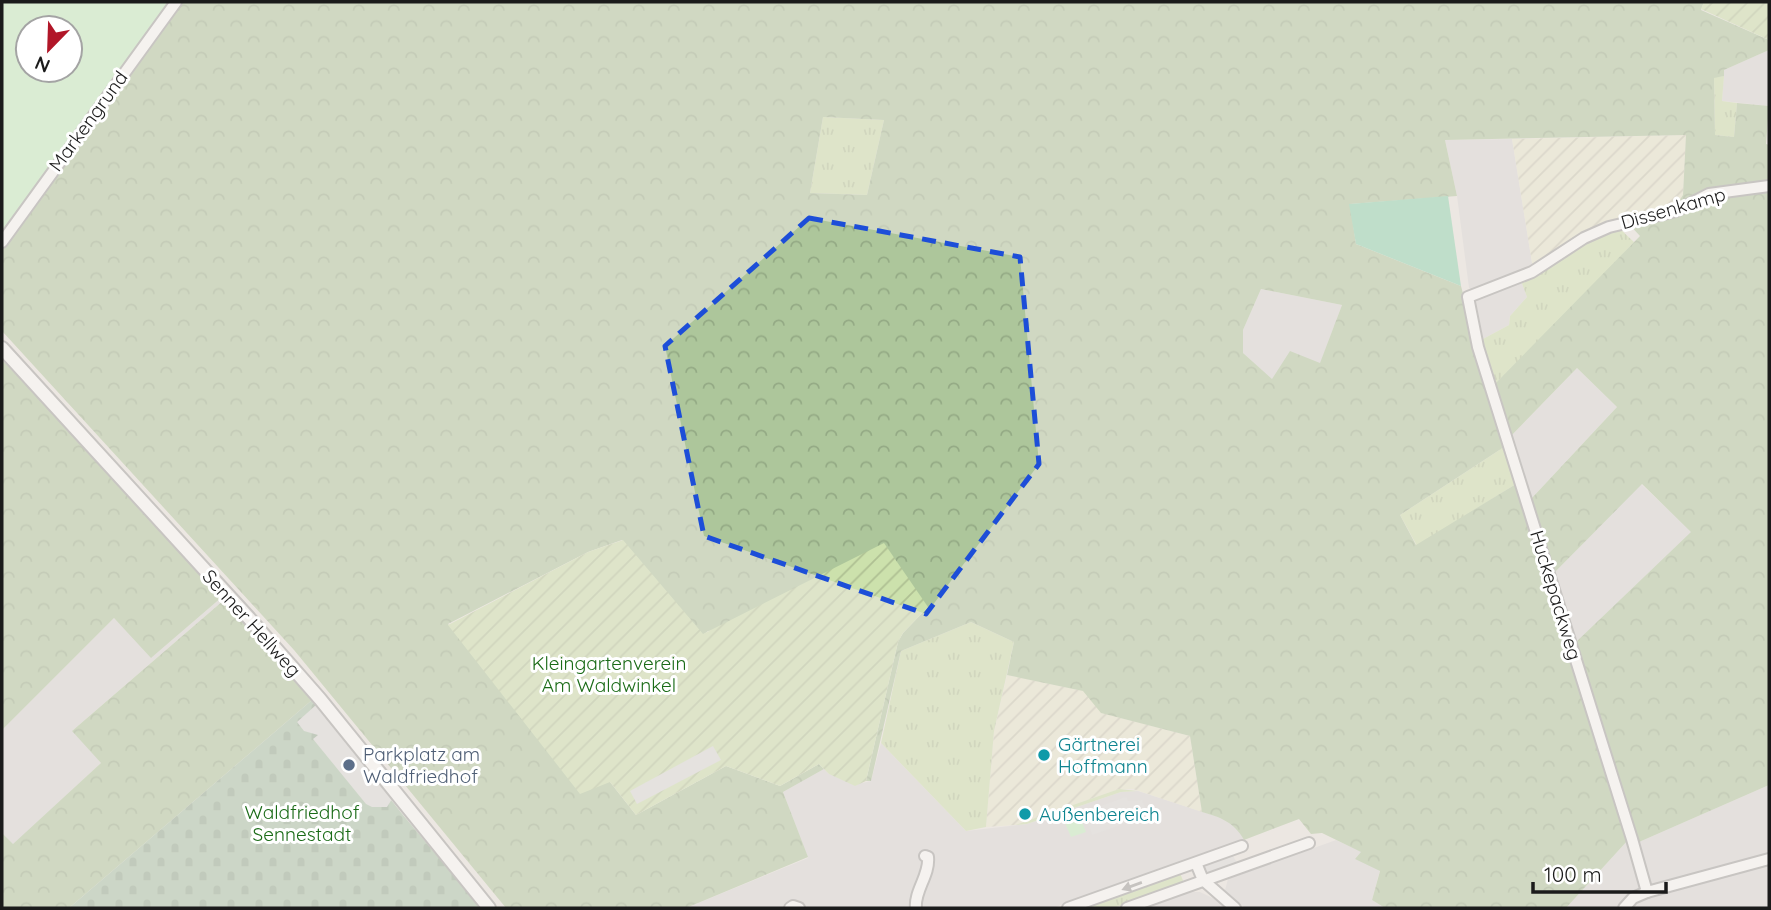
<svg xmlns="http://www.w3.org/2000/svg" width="1771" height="910" font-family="Quicksand,sans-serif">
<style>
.residential{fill:#d9d8d8}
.farmland{fill:url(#farmland-furrows)}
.grass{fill:url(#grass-tufts)}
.forest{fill:url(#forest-crowns);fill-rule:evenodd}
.cemetery{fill:url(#cemetery-stones)}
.park{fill:#c4f2c2;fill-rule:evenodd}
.garden{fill:url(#garden-furrows)}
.pitch{fill:#88d3ad}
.parking{fill:#dbdbdb}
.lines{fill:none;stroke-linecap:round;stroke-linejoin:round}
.minor-casing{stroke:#9c9c9c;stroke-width:14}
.tertiary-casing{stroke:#9c9c9c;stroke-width:16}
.minor{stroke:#fff;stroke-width:10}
.tertiary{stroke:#fff;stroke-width:12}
.oneway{fill:#989898}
.marked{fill:none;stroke:#1d4ed8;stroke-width:5;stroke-dasharray:14 9;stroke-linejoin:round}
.culture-dot{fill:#0f9aa8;stroke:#fff;stroke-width:2.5}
.service-dot{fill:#5c6f8a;stroke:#fff;stroke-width:2.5}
.labels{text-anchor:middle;stroke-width:6;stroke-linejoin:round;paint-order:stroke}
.street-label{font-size:19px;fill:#1b1b1b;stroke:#fff}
.park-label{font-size:19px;fill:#1a6b17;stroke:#fff}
.culture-label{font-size:19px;fill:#0d838f;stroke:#fff;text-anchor:start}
.service-label{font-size:19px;fill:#4e5e75;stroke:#fff;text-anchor:start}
</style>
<defs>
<pattern id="farmland-furrows" width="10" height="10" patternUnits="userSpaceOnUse" patternTransform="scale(1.75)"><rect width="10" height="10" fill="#e9e8ce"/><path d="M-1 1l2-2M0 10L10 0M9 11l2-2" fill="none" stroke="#c7c6b0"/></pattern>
<pattern id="grass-tufts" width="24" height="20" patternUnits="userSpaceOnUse" patternTransform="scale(1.75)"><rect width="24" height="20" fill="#cce1ac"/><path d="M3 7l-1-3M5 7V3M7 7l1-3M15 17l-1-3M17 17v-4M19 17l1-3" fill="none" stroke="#afc093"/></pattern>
<pattern id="forest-crowns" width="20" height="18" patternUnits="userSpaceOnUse" patternTransform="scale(1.75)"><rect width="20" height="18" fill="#adc69b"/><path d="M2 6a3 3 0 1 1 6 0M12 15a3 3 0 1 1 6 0" fill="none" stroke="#94aa85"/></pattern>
<pattern id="cemetery-stones" width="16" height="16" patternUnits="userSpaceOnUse" patternTransform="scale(1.75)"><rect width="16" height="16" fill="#a5c2a6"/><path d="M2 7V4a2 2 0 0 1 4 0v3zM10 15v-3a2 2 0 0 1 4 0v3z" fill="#8da68e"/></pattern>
<pattern id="garden-furrows" width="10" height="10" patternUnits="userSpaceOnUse" patternTransform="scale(1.75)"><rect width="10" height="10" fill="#cce1ac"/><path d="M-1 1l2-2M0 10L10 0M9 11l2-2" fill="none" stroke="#afc093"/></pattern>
</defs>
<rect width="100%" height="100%" fill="#ece7e2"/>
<g class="residential">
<polygon points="1769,50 1769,106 1722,101 1724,70"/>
<polygon points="1512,139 1533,269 1474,291 1469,288 1457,196 1445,140"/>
<polygon points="1521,281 1527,297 1510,316 1509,325 1481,340 1472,305 1478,297"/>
<polygon points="1261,289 1342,305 1320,364 1272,380 1243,353 1243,330"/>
<polygon points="1577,368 1617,407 1530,500 1510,437"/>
<polygon points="1641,484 1692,532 1575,643 1554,573"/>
<polygon points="222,597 224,600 73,730 101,763 13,845 2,833 2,730 114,618 152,657"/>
<polygon points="881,743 966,831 1027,824 1121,792 1138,791 1225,819 1239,830 1244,840 1053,908 686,908 808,858 783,792 824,769 829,774 862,783 871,781"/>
<polygon points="1769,785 1769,855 1656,886 1651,884 1639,842"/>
<polygon points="1336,840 1362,852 1356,859 1380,870 1372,900 1385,908 1245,908 1225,890 1228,879"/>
<polygon points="1628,840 1641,885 1637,891 1624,898 1618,908 1566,908"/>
<polygon points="1769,865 1769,908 1632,908 1644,899"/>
<polygon points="1188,892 1200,892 1217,900 1226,908 1144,908"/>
</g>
<g class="farmland">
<polygon points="1686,135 1683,195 1674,207 1624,219 1533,269 1512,139"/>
<polygon points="1007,675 1084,691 1102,713 1190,736 1202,812 1133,789 1119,789 1015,825 986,827 994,731"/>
</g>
<g class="grass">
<polygon points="1724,76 1722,101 1737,103 1734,137 1715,135 1714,77"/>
<polygon points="823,117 884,120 867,195 810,193"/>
<polygon points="1619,228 1634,242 1577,303 1494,385 1481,340 1509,325 1510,316 1527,297 1521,281 1596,235"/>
<polygon points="1504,447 1516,484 1417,546 1400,515"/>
<polygon points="971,622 1014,642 994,731 986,827 966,831 881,743 901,651"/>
<polygon points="1119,789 1138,791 1121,792 1027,824 1015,825"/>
<polygon points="1180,873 1184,883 1114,908 1081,908"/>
</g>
<g class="forest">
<path d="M179,2h1525l-3,8 68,30v10l-45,20v6l-10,2 1,57 19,2 3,-34 32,3 -3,38 3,1v640l-130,57 -11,-2 -62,68h-181l-13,-8 8,-29 -25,-12 6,-7 -39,-19 -11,1 -12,-15 -55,21c-10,-18 -24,-23 -42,-28l-12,-76 -89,-23 -18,-22 -76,-16 7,-33 -43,-20 -70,29 -30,130h-5l32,-139 5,-9 25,-26 -220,24 -5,4 -81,-95 -34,12 -140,72 162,158 26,33 90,-49 54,20 39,-22 5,5 -41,23 25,65 -122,51h-180l-212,-258 -292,-319v-80zM823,117l61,3 -17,75 -57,-2zM1686,135l-3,60 -8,12 -51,12 16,17 -151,154 -28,-104 -105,-42 -6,-40 107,-8 -12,-56zM1261,289l81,16 -22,58 -30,-12 -18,28 -29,-26v-23zM1577,368l40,39 -86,92 -21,-62zM1504,447l12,37 -100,61 -16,-30zM1642,484l49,48 -116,111 -21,-70z"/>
<polygon points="2,360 46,405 222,597 151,658 114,618 2,730"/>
<polygon points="224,600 312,700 69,908 2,908 2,833 13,844 101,763 72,731"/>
</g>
<polygon class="cemetery" points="312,700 403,815 481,908 69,908"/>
<g class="park">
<path d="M2,2h167l-167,235zM28,28h42v42h-42z"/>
<polygon points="1080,817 1086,832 1071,837 1065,823"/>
</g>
<g class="garden">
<polygon points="1704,2 1769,2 1769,40 1701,9"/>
<polygon points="623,540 703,634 884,543 928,607 903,633 898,642 866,781 855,786 829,774 819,764 780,786 726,766 636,815 610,782 580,794 448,625 588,552"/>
</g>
<polygon class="pitch" points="1448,196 1461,286 1356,244 1349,204"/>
<g class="parking">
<polygon points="316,705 385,790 392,799 387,807 372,807 366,804 313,739 318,735 304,731 297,722"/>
<polygon points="713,746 721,760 637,804 630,791"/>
<polygon points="1126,797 1128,801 1142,800 1149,815 1092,835 1084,812"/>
<polygon points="1232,854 1237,863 1207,874 1203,865"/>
</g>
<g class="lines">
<g class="minor-casing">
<g id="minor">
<polyline points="2,242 176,2"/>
<polyline points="1196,863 1203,880 1235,908"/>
<polyline points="1647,892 1632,839 1478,347 1468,297 1532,272 1584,238 1609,227 1676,211 1709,194 1769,186"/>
<polyline points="790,908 793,906 799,908"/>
<path d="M916,908c-2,-17 14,-33 12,-51l-3,-1"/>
<polyline points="1068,908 1242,846"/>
<polyline points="1127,908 1309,843"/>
<polyline points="1624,908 1633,898 1647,892 1769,859"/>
</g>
</g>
<g class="tertiary-casing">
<polyline id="tertiary" points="2,348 248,617 320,699 489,908"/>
</g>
<use href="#minor" class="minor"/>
<use href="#tertiary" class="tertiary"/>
</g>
<defs><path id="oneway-solid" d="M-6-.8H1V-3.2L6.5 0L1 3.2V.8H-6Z" transform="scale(1.75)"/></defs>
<use class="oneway" href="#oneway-solid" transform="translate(1132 886) rotate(160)"/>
<path d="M0 0H1771V910H0ZM809,218l211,39 19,207 -113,150 -222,-78 -39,-190z" fill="#ece7e2" fill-opacity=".55" fill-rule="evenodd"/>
<path class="marked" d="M809,218l211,39 19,207 -113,150 -222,-78 -39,-190z"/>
<g class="culture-dot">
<circle cx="1044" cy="755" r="7"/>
<circle cx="1025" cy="814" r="7"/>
</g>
<circle class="service-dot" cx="349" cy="765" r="7"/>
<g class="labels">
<g class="street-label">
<text transform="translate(88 121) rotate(-54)" y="7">Markengrund</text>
<text transform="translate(1673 208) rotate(-16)" y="7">Dissenkamp</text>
<text transform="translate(1556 595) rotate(73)" y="7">Huckepackweg</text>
<text transform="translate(252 623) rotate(48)" y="7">Senner Hellweg</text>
</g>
<g class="park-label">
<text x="609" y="670">Kleingartenverein<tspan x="609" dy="22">Am Waldwinkel</tspan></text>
<text x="302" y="819">Waldfriedhof<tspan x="302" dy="22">Sennestadt</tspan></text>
</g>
<g class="culture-label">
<text x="1058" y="751">Gärtnerei<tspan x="1058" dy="22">Hoffmann</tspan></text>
<text x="1039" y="821">Außenbereich</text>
</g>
<g class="service-label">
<text x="363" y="761">Parkplatz am<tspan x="363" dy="22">Waldfriedhof</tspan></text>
</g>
</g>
<rect width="1771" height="910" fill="none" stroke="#1b1b1b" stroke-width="7"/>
<g transform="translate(49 49) rotate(203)"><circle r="33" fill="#ffffff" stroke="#a4a4a4" stroke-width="2"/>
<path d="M0-5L12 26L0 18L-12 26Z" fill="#b11628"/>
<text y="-10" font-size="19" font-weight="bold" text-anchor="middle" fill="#1b1b1b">N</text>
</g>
<path d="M1533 882v10h133v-10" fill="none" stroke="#1b1b1b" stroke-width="3.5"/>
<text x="1544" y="882" font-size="21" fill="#1b1b1b" stroke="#ffffff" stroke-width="5" paint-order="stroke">100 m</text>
</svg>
